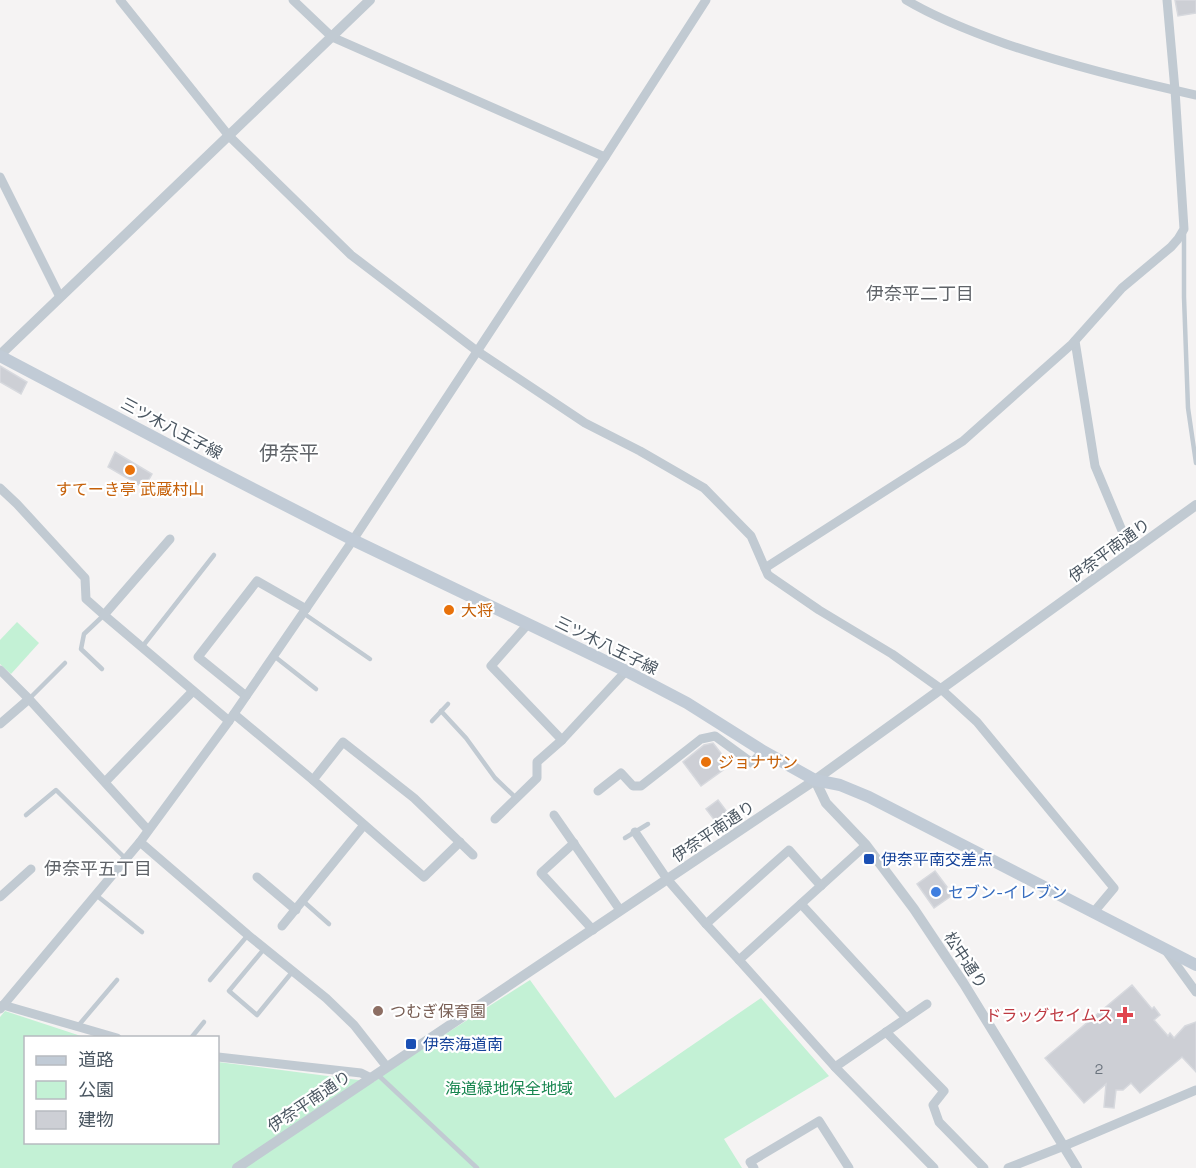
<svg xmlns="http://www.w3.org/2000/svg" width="1196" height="1168" font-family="'Space Grotesk','Noto Sans JP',sans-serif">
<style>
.green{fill:#c3f1d5}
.building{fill:#cdcfd5;stroke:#d7d9de;stroke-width:1.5}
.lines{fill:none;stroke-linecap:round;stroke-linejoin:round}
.service{stroke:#c1cad2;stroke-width:4.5}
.minor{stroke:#c1cad2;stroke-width:9}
.tertiary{stroke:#c1cad2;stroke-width:10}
.secondary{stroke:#c1cbd6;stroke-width:12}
.food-dot{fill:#e8710a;stroke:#fff;stroke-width:2}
.transit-dot{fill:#1a4fb4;stroke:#fff;stroke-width:2}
.shop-dot{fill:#3f7fe0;stroke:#fff;stroke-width:2}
.education-dot{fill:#8d6e63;stroke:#fff;stroke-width:2}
.health-dot{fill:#e0444e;stroke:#fff;stroke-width:2}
.labels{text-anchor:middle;stroke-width:4.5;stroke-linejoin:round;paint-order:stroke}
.number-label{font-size:14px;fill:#6b747e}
.street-label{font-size:16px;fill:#4a5661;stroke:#fff}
.food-label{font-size:16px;fill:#c56008;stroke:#fff;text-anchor:start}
.transit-label{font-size:16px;fill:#164399;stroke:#fff;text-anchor:start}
.shop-label{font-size:16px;fill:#366cbe;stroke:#fff;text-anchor:start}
.education-label{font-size:16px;fill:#785e54;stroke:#fff;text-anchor:start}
.health-label{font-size:16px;fill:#be3a42;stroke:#fff;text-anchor:end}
.park-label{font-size:16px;fill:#17864f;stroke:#fff}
.neighbourhood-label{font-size:18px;fill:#5f6368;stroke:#fff}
.quarter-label{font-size:20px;fill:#5f6368;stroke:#fff}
</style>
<rect width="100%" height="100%" fill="#f5f3f3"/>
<g class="green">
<polygon points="17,622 39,643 11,674 0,664 0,640"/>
<polygon points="530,980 615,1098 761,998 829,1076 724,1139 742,1168 0,1168 0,1017 5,1011 84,1037 26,1038 26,1142 218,1142 218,1062 374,1082 389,1070"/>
</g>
<g class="building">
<polygon points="1175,0 1196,0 1196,13 1178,16"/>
<polygon points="0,366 27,382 21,394 0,382"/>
<polygon points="115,452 152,474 144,488 108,467"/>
<polygon points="713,743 730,765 701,786 683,762 704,745"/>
<polygon points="718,800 731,817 719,826 706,809"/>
<polygon points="935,871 947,887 946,888 951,896 934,908 917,884"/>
<polygon points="1132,985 1152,1009 1154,1007 1160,1015 1154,1020 1168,1036 1170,1033 1174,1038 1185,1026 1196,1022 1196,1072 1182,1057 1140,1093 1131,1083 1123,1090 1116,1090 1114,1108 1104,1107 1106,1084 1084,1103 1045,1058"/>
</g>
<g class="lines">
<g class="service">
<polyline points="1184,232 1184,297 1188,408 1196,463"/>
<polyline points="303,613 370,659"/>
<polyline points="142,647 214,555"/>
<polyline points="274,656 316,689"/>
<polyline points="102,669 81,649 84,634 104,615"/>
<polyline points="29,699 65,663"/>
<polyline points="441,711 466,738 495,778 516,798"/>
<polyline points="432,721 448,704"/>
<polyline points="26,815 56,790 126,859"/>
<polyline points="625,838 648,824"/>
<polyline points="96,895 142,932"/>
<polyline points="303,901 329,924"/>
<polyline points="264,949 229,991 257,1015 293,971"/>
<polyline points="210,980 248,935"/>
<polyline points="78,1026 117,980"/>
<polyline points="191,1038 204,1022"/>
<polyline points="377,1074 477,1168"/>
</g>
<g class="minor">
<polyline points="120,0 229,136 351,255 477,351 585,423 640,451 704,488 751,536 768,575 819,610 892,654 941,689 977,722 1114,888 1093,913"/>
<polyline points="293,0 332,37 605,157"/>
<path d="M906,0c32,19 66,32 100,44 62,21 126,37 190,51"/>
<polyline points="0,177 60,297"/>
<polyline points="1075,341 1095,466 1131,552"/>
<polyline points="0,488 17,504 85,578 86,599 104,615 229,721"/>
<polyline points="765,568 963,441 1072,344 1122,288 1171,247 1178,239 1184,229 1175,90 1167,0"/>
<polyline points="104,615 170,539"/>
<polyline points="528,624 491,666 562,740"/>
<polyline points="0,670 29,699 148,830"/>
<polyline points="246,696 198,657 257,581 306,609"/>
<polyline points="234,714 313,780 424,877 460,842"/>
<polyline points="0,724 29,699"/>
<polyline points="313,780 343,742 414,798 473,855"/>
<polyline points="106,781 193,691"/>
<polyline points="598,791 621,773 633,786 641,786 701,739 715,736 752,763 763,751"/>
<polyline points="554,815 620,910"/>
<polyline points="495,819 537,778 537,762 562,740 626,671"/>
<polyline points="635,832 667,879 706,924 739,960 835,1067 934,1168"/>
<polyline points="140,842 248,935 326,998 354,1025 387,1067"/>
<polyline points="574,843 541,873 593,930"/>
<polyline points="257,877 296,910"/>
<polyline points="0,897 31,869"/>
<polyline points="801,904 906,1018"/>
<polyline points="706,924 789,850 821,886"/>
<polyline points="282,926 364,825"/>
<polyline points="1167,952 1196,992"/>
<polyline points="739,960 866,845"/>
<polyline points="3,1005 117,1038"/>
<polyline points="0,1009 140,842 229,721 353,540 605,157 706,0"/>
<polyline points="886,1032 944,1091 933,1105 939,1122 984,1168"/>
<polyline points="218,1057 361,1073 371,1078"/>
<polyline points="835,1067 927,1004"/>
<polyline points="754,1168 750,1162 819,1121 849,1168"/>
<polyline points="1008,1168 1064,1146 1196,1090"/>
</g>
<g class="tertiary">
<polyline points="0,355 370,0"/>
<polyline points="815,780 826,803 866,845 914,909 964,984 1077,1168"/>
<polyline points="237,1168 815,780 1196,505"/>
</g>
<polyline class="secondary" points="0,356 205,464 353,540 626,671 687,703 763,751 815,780 840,785 869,797 1196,965"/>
</g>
<g class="food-dot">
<circle cx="130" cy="470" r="6"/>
<circle cx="449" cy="610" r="6"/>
<circle cx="706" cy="762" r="6"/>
</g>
<g class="transit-dot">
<rect x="863" y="853" width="12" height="12" rx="3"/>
<rect x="405" y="1038" width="12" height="12" rx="3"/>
</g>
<circle class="shop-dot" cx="936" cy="892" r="6"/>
<circle class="education-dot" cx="378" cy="1011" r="6"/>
<path class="health-dot" d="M1122 1006h6v6h6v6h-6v6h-6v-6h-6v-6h6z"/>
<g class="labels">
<g class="number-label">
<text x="1099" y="1074">2</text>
</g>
<g class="street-label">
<text transform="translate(172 428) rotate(28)" y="6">三ツ木八王子線</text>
<text transform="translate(1109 550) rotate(-36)" y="6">伊奈平南通り</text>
<text transform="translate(607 645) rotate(26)" y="6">三ツ木八王子線</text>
<text transform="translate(713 831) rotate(-34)" y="6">伊奈平南通り</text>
<text transform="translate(966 960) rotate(57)" y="6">松中通り</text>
<text transform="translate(309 1101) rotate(-34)" y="6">伊奈平南通り</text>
</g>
<g class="food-label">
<text x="130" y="495" text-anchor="middle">すてーき亭 武蔵村山</text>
<text x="461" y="616">大将</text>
<text x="718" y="768">ジョナサン</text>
</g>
<g class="transit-label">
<text x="881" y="865">伊奈平南交差点</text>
<text x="423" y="1050">伊奈海道南</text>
</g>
<g class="shop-label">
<text x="948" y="898">セブン-イレブン</text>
</g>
<g class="education-label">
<text x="390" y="1017">つむぎ保育園</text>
</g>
<g class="health-label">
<text x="1113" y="1021">ドラッグセイムス</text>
</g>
<g class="park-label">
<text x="509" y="1094">海道緑地保全地域</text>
</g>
<g class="neighbourhood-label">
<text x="920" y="300">伊奈平二丁目</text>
<text x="98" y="875">伊奈平五丁目</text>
</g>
<g class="quarter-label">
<text x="289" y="460">伊奈平</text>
</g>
</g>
<rect x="24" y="1036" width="195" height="108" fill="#ffffff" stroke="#b7bbc0" stroke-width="1.5"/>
<rect x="36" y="1056" width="30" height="9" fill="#c1cbd6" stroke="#b7bbc0" stroke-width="1.5"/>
<text x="78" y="1066" font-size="18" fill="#4a5661">道路</text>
<rect x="36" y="1081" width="30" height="18" fill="#c3f1d5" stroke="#b7bbc0" stroke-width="1.5"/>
<text x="78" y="1096" font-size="18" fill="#4a5661">公園</text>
<rect x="36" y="1111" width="30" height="18" fill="#cdcfd5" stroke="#b7bbc0" stroke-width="1.5"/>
<text x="78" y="1126" font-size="18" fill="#4a5661">建物</text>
</svg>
